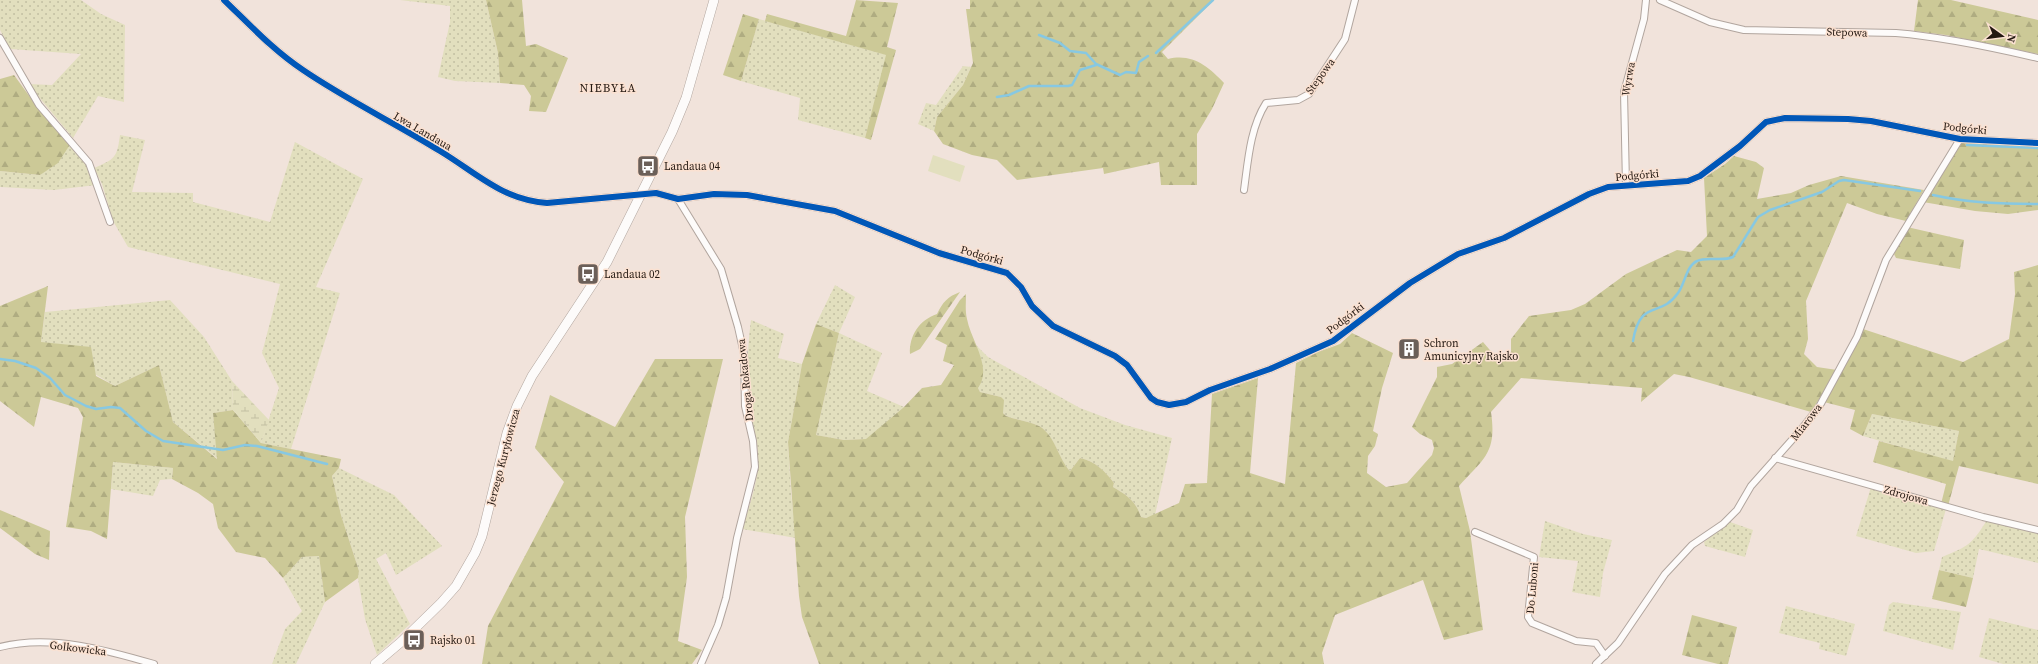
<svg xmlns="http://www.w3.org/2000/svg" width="2038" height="664" font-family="'Source Serif 4',serif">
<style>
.grass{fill:url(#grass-dots)}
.forest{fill:url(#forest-firs)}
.wetland{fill:url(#wetland-marsh)}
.pitch{fill:#e2dfbe}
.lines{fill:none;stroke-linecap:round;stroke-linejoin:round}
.stream{stroke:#87c8e2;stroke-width:2.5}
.street-casing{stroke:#b1a59e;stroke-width:8}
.secondary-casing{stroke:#b1a59e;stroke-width:10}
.street{stroke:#fdfbfa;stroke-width:6}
.secondary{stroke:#fdfbfa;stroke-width:9}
.cycleway-casing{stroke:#fbe1d1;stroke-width:8}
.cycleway{stroke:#0057b8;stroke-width:6}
.labels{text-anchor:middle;stroke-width:3;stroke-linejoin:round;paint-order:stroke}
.street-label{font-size:11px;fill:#231811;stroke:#fbe1d1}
.poi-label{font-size:11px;fill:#231811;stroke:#fbe1d1;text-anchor:start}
.neighbourhood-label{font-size:12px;letter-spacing:1px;fill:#231811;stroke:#fbe1d1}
</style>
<defs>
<pattern id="grass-dots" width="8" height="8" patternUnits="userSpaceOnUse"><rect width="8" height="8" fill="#e2dfbe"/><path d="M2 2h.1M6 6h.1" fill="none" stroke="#c2bfa2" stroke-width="1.8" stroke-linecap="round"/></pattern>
<pattern id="forest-firs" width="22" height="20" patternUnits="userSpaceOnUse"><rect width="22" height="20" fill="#ccc997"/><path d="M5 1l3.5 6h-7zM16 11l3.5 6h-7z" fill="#afac81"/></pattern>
<pattern id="wetland-marsh" width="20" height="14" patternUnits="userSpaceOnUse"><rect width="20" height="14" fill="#e2dfbe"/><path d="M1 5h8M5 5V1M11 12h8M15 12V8" fill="none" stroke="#c2bfa2"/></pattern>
</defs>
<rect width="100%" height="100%" fill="#f1e3db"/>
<g class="grass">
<polygon points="0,0 81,0 101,14 125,25 124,102 98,96 73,138 28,84 52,85 81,54 10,49 0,30"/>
<polygon points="400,0 486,0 498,53 500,83 455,81 438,77 450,22 450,6"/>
<polygon points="759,19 887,55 865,138 798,120 800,98 741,81"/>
<polygon points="963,66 971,67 963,85 937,117 934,131 918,124 926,103 936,105"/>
<path d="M120,135l25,5 -13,52 61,1v9l77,20 25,-80 68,37 -47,108 24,6 -49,156 -30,-6 18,-55 -17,-35 18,-69 -152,-37 -15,-26 -11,-37 -8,-16c21,-9 23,-10 26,-33z"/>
<polygon points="71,143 87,164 96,185 54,190 0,187 0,171 40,175"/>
<polygon points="835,285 855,297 839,333 882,353 867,391 904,407 867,439 844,440 816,435 839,333 816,324"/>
<polygon points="170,300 204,337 232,381 233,410 213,413 218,459 173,422 159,365 115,386 41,342 45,312"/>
<path d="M751,320l33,14 -6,24 24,6 -14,78 3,51 5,45 -54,-9c7,-23 17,-48 16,-74 0,-16 -7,-32 -9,-48 -2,-28 -2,-59 2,-87z"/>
<path d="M974,343l14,14 92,51 45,17 47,13 -17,77 -9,3 -5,-1c-5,-16 -14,-22 -28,-30l1,-4c-9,-12 -19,-22 -34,-25l-10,13c-12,-13 -15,-35 -31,-45 -10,-5 -23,-6 -33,-10l-3,-3 -2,-16 -21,-5 -2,-4 2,-30z"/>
<polygon points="1872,414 1959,431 1953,462 1863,436"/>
<polygon points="113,462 173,468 172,479 160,480 153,496 111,489"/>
<polygon points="339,468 394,495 442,546 396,575 386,553 376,559 410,624 377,655 365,619 358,578 359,571 341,515 332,476"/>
<polygon points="1871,487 1946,509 1934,551 1916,553 1856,536"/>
<path d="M1987,520l51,12v31l-59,-14 -6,29 -34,-8 3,-13c27,-11 30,-13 45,-37z"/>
<polygon points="1545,521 1583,534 1612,540 1603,573 1600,597 1572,592 1578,561 1539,557"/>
<polygon points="1730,522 1753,530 1745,557 1705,546 1704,542"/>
<polygon points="319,556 325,602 296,664 272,664 285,629 302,611 283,578 302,557"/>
<polygon points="1893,602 1961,612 1953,650 1883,631 1889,605"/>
<polygon points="1786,606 1855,624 1846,656 1819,649 1820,643 1779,633"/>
<polygon points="1989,618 2038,630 2038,664 2003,664 1979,657"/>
</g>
<g class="forest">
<polygon points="486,0 522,0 526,46 536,44 568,58 546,112 529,111 531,96 524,85 500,83 498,53"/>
<polygon points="856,0 898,3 887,47 896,50 871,140 865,138 886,55 765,21 767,14 846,36"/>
<path d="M970,0h244l-52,52 6,7c24,-6 40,7 56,24l-12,26 -15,25v51h-36l-2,-23 -55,12 -1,-6 -86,12 -20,-20 -25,-5 -29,-11 -9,-13 3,-14 26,-32 10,-22 -7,-54h4z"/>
<polygon points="1918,0 1951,0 2038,20 2038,54 1946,35 1914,31"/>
<polygon points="743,14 759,19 741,81 723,75"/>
<polygon points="14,75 38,108 71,143 58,163 40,175 0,171 0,79"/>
<polygon points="1962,142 2038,146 2038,210 2008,214 1975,211 1923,202"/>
<path d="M1734,156l22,6 8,6 -7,31 34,-6 18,-8 32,-9 83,14 -18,31 -29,-7 -30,-11 -41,98 2,38 -4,15 13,13 20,3 -26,42 -122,-35 -15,-3 -33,28 1,-14 -121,-10 -30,34c6,41 -7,46 -32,74l11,45 13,99 -39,10 -21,-60 -88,35 -13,38 2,11h-505l-17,-47 -3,-21 -11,-154 14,-78 14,-40 23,9 -23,102 28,5 22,-1 38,-32 18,-19 19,-3 13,-20 -11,-4 4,-16 -12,-6 25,-39 6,-6c0,8 -1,17 1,25 4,22 26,48 11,69l2,4 21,5 3,3 -1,13 3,3c10,4 23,5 33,10 16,9 19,32 31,45l10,-13c15,3 25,13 34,25l-1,4c14,8 23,14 28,30l5,1 33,-15 6,-19 22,-1 5,-89 46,-16 -8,95 35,11 11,-121 22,-11 22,-8 12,-11 41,20 -11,35 -9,43 5,3 -3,12 -7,10 -1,17 19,14 21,-4 25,-28 2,-7 -2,-8 -12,-6 -8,-7 25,-50v-10l15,-3 31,-22 18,21 10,-11v-13l18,-23 42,-6 14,-6 41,-30 51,-24 14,2 16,-16 -3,-58 21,-14z"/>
<polygon points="1907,227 1964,240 1960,269 1896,258 1894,254"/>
<polygon points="2038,265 2038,484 1959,466 1948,506 1941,504 1946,484 1873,462 1879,441 1953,461 1959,431 1872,414 1863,436 1850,429 1855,410 1824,402 1858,342 1863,329 1963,362 2009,339 2015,294 2014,272"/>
<polygon points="48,286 41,342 91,347 96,376 115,386 159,365 173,422 217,459 213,413 233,410 261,443 341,459 339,468 332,476 341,515 359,571 358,578 325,602 319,556 302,557 283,578 265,558 236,552 218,528 213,504 198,493 172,479 173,468 113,462 107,539 91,531 66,527 83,417 78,408 41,397 34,427 0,401 0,306"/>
<path d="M960,292l-40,57 -10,5c-1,-18 9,-34 27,-40 6,-12 10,-17 23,-22z"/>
<polygon points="655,359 723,359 685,517 687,577 678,641 702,650 692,664 482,664 488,626 564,482 535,448 550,395 615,427"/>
<polygon points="0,510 50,531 49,560 35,554 0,528"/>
<polygon points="1939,570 1973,578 1966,607 1932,599"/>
<polygon points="1692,615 1737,627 1728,664 1718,664 1682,655"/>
</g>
<polygon class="wetland" points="232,381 269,420 261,443 233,410"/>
<polygon class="pitch" points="933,155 965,166 960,182 928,171"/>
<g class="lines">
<g class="stream">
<polyline points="1039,35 1060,43 1070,51 1086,53 1096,64 1120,75 1126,72 1136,73 1139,62 1148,56"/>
<polyline points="1156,53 1213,0"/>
<polyline points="997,97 1009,95 1029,86 1068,86 1072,85 1080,70 1096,65"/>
<polyline points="1967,145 2038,148"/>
<path d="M1933,195c35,8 69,9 105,9"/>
<path d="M1633,341c7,-43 27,-22 45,-48 7,-9 8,-27 19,-32 10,-5 25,1 36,-4l25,-40 12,-7 52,-18 17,-11 5,-1 76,11"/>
<polyline points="0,359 15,361 36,368 50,378 65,395 86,406 96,409 111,407 120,408 146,431 163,441 223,450 245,445 257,446 327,464"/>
</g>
<g class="street-casing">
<g id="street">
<path d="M224,0c25,24 50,51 79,70 44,30 92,53 137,81 38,23 61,48 107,52l109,-10 22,6 36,-5 33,1 88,16 104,42 68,20 14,14 11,19 21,20 62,30 12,9 24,33 6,4 12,3 17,-3 24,-12 60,-21 63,-28 77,-58 48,-29 46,-16 85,-44 19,-7 80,-6 12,-5 40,-30 26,-24 19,-4 63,1 23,2 89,18 78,4"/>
<path d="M1660,0l50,22 34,8 152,3c48,4 95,14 142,25"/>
<polyline points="0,38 39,105 89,163 110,222"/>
<polyline points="1626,185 1624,92 1644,19 1646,0"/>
<path d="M1244,190c4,-29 6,-62 22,-87l32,-3 11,-6 36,-55 10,-39"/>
<polyline points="678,199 721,269 738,327 744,354 745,406 753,441 755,467 737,538 726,598 718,625 701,664"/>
<polyline points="1775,458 1983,517 2038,530"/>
<polyline points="1475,532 1534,557 1528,617 1532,623 1576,641 1596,643 1605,656"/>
<path d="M0,647c50,-13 106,3 154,17"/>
<polyline points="1596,664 1618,643 1665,574 1692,545 1723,524 1737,510 1751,486 1799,432 1819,407 1857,337 1886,260 1960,139"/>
</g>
</g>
<g class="secondary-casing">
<polyline id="secondary" points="375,664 401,642 441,603 456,586 475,553 482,536 507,433 517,406 532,376 607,262 672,132 686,98 714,0"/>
</g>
<use href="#street" class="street"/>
<use href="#secondary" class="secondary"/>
<g class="cycleway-casing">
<path id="cycleway" d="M224,0c25,24 50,51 79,70 44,30 92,53 137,81 38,23 61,48 107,52l109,-10 22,6 36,-5 33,1 88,16 104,42 68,20 14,14 11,19 21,20 62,30 12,9 24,33 6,4 12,3 17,-3 24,-12 60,-21 63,-28 77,-58 48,-29 46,-16 85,-44 19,-7 80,-6 12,-5 40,-30 26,-24 19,-4 63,1 23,2 89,18 78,4"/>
</g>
<use href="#cycleway" class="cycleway"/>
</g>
<defs>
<g id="bus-square" transform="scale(1.15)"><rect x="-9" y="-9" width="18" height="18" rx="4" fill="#6b5f58" stroke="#fbe1d1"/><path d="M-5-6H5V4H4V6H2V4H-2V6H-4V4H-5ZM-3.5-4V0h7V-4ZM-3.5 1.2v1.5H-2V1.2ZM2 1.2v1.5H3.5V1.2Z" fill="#fff"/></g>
<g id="building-square" transform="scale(1.15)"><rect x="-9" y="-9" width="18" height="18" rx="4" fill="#6b5f58" stroke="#fbe1d1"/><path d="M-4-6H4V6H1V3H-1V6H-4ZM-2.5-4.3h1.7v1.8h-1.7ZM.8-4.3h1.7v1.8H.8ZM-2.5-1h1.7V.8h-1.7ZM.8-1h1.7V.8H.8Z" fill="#fff"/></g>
</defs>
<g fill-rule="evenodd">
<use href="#bus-square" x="648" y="166"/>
<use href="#bus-square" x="588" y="274"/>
<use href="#building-square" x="1409" y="349"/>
<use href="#bus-square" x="414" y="640"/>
</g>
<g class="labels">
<g class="street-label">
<text transform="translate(1847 32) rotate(2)" y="4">Stepowa</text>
<text transform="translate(1320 76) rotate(-54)" y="4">Stepowa</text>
<text transform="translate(1628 79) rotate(-80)" y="4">Wyrwa</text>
<text transform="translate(1965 128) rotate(6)" y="4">Podgórki</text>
<text transform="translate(423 131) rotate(30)" y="4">Lwa Landaua</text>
<text transform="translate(1637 175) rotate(-5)" y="4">Podgórki</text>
<text transform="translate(982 255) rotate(16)" y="4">Podgórki</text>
<text transform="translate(1345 318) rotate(-37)" y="4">Podgórki</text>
<text transform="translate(745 380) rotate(-96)" y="4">Droga Rokadowa</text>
<text transform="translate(1806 422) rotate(-52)" y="4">Miarowa</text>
<text transform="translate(503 457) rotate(-75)" y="4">Jerzego Kuryłowicza</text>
<text transform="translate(1906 495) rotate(16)" y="4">Zdrojowa</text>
<text transform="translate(1532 588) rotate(-85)" y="4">Do Luboni</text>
<text transform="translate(78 648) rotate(7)" y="4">Golkowicka</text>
</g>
<g class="poi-label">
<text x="664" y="170">Landaua 04</text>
<text x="604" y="278">Landaua 02</text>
<text x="1424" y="347">Schron<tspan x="1424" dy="13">Amunicyjny Rajsko</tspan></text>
<text x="430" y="644">Rajsko 01</text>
</g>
<g class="neighbourhood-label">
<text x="608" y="92">NIEBYŁA</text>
</g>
</g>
<g transform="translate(2002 36) rotate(104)" stroke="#fbe1d1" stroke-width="3" paint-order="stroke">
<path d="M0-3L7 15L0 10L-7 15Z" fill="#231811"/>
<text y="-6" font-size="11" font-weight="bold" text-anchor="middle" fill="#231811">N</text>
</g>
</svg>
